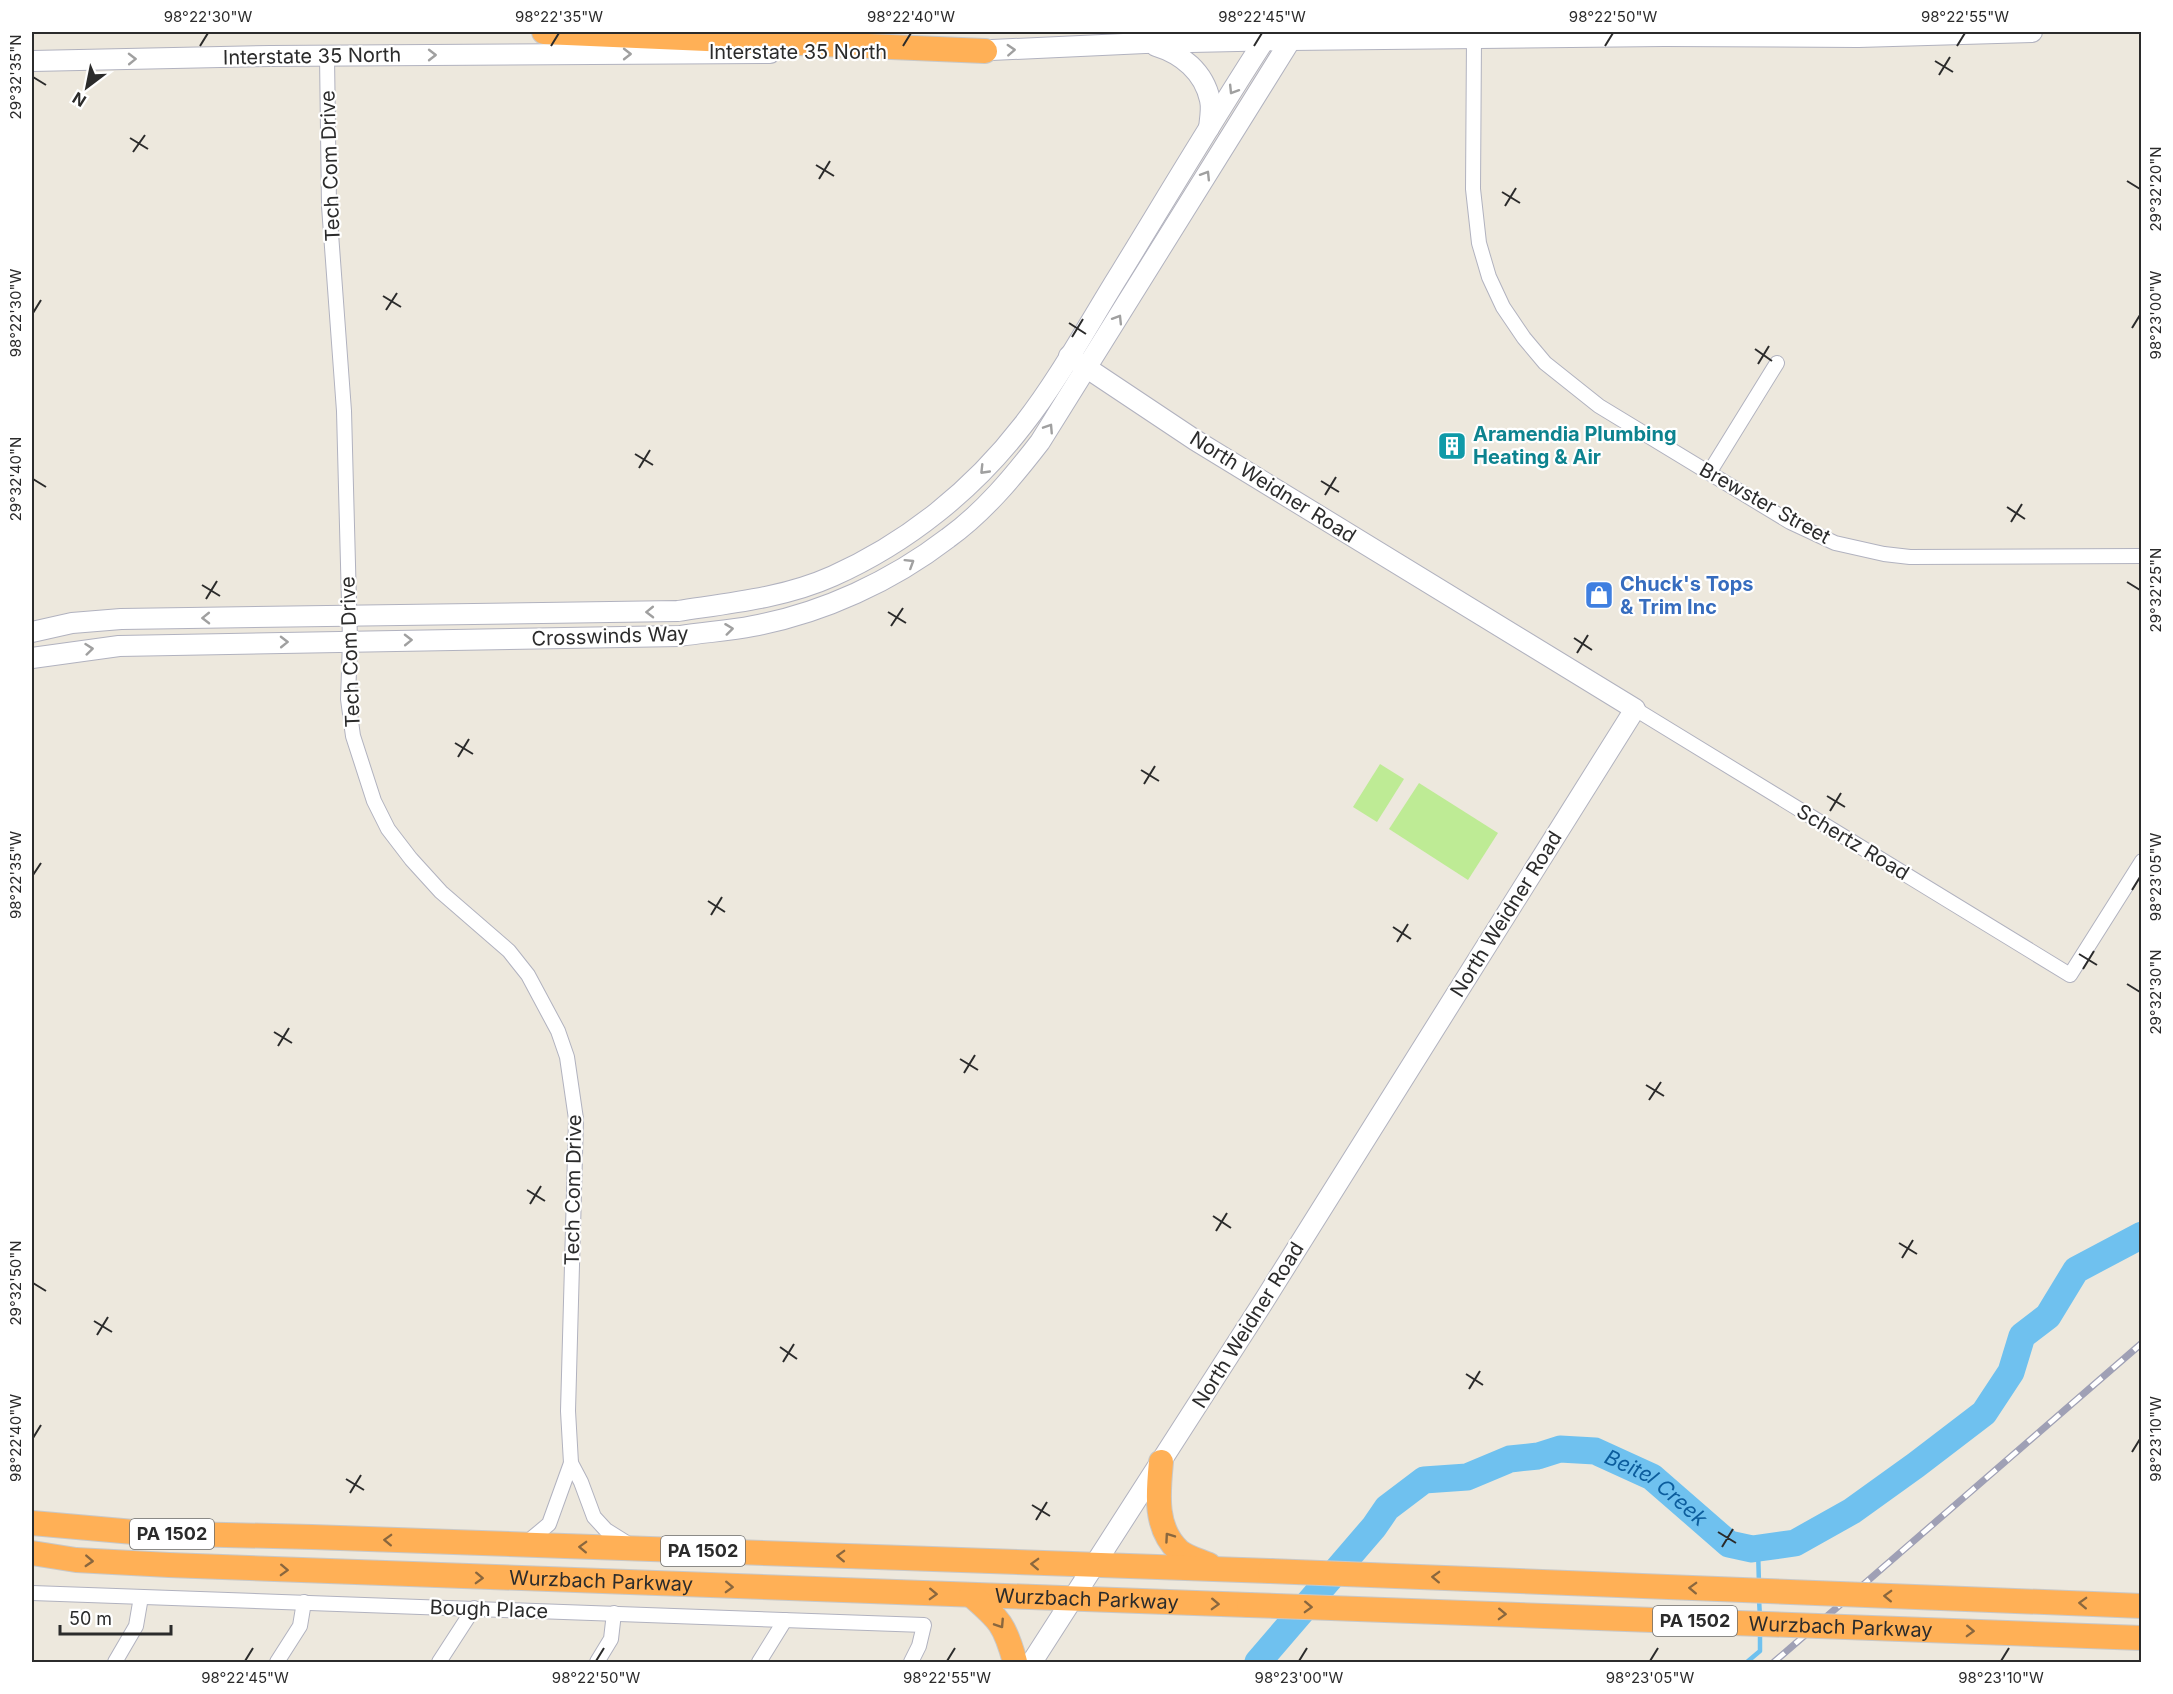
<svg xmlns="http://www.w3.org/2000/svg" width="2173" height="1694" font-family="Inter,sans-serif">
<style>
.pitch{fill:#beeb95}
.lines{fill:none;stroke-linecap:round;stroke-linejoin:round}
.stream{stroke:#6fc1ef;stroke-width:4.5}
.river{stroke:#6fc1ef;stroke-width:27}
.street-casing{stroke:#b1b2bf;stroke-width:16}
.secondary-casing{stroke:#b1b2bf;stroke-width:22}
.highway-casing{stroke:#c8c8c8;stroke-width:26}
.street{stroke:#fff;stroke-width:14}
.secondary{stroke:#fff;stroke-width:20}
.highway{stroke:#ffb056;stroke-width:24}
.rail-casing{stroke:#9fa0b5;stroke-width:7}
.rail{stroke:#fff;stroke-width:4.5;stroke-dasharray:14;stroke-linecap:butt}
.highway-bridge-casing{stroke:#c8c8c8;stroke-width:26;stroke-linecap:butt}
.highway-bridge{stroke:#ffb056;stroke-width:24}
.oneway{stroke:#a0a0a0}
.oneway2{stroke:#8a673e}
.ticks{fill:none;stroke:#2b2b2b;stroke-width:2}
.labels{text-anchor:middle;stroke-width:4.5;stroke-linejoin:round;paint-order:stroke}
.shield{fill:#fff;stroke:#6b6b6b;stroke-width:1.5}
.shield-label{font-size:18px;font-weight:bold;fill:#2b2b2b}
.street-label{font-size:20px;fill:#2b2b2b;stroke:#fff}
.culture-label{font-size:20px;font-weight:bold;fill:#0d838f;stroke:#fff;text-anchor:start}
.shop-label{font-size:20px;font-weight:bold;fill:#366cbe;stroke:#fff;text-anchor:start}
.water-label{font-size:21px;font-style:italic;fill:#0c5d9d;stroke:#fff}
.neatline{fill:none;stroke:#2b2b2b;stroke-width:2}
.ticks-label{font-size:15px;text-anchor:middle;fill:#2b2b2b}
</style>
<rect width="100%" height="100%" fill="#ede8dd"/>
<g class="pitch">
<polygon points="1380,764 1404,779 1377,822 1353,807"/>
<polygon points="1419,783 1498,833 1468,880 1389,829"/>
</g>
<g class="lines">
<g class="stream">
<polyline points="1758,1548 1759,1585"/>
<polyline points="1759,1599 1760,1618"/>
<polyline points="1747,1662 1760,1651 1760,1632"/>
</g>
<path class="river" id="s1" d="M1258,1662l116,-135 13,-19 37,-28 43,-3 43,-18 28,-3 22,-7 35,2 57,26 77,67 23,5 43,-6 57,-32 64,-46 68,-52 27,-41 11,-36 26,-20 28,-46 66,-35"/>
<g class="street-casing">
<g id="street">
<polyline points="1474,38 1473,189 1479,243 1489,277 1503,307 1524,338 1545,363 1599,406 1790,522 1835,543 1884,554 1910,557 2142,556"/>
<polyline points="327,56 329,206 344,411 350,641 348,699 353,736 374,801 388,829 411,859 441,892 509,951 528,975 558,1031 567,1057 576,1119 568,1411 571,1463 581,1482 594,1517 606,1530 630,1545"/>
<polyline points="1709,473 1777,363"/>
<polyline points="1635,709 2070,975 2142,861"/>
<polyline points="525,1544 549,1524 571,1463"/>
<polyline points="32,1593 924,1625 919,1646 911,1662"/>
<polyline points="115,1662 136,1626 141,1597"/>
<polyline points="277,1662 300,1626 304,1602"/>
<polyline points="439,1662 474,1608"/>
<polyline points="597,1662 611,1639 614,1613"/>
<polyline points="759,1662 785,1620"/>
</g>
</g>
<g class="secondary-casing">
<g id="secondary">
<path d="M1156,46c26,8 48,26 54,54 2,8 0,19 -1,28"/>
<polyline points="970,51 1145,43 1290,40 1664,36 1858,37 2032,32"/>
<polyline points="32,61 270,56 770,53"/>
<path d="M32,632l40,-9 49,-4 557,-8c52,-8 106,-13 155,-35 74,-33 140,-86 190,-151 37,-47 66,-102 98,-153 49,-80 97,-161 148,-239"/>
<path d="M32,658l87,-12 561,-10c24,-4 49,-5 73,-10 70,-13 139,-45 195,-88 36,-26 65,-61 92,-96l255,-409"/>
<polyline points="1032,1662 1262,1304 1635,709 1195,440 1069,356"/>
</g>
</g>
<g class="highway-casing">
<g id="highway">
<polyline points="544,32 985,51"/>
<path d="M1161,1462c-3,31 -7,66 18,89 7,6 21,10 30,14"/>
<polyline points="32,1523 145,1533 312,1537 1270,1571"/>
<path id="s2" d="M32,1553l44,7 93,5 1080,40"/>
<path d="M971,1595c29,25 34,30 44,67"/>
</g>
</g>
<use href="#street" class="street"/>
<use href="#secondary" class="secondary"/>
<use href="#highway" class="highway"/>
<g class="rail-casing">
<polyline id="rail" points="1774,1662 2142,1343"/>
</g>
<use href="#rail" class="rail"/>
<g class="highway-bridge-casing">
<g id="highway-bridge">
<polyline points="1270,1571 2142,1606"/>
<path id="s3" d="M1249,1605l893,33"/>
</g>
</g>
<use href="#highway-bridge" class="highway-bridge"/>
</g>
<defs><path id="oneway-chevron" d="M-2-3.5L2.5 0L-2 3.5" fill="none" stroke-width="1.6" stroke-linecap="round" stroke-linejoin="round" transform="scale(1.5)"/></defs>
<g class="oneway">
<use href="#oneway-chevron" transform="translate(1011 50) rotate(-3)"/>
<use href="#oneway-chevron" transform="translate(627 54)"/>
<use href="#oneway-chevron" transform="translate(432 55)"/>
<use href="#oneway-chevron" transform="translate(132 59) rotate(-1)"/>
<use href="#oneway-chevron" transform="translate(1233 90) rotate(122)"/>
<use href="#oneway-chevron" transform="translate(1206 175) rotate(-58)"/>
<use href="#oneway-chevron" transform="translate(1118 319) rotate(-58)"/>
<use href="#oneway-chevron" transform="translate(1049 428) rotate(-57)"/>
<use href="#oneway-chevron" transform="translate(984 470) rotate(134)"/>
<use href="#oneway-chevron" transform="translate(910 563) rotate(-32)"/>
<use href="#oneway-chevron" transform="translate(650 612) rotate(179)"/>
<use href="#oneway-chevron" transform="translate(206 618) rotate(179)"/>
<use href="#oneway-chevron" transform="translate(729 629) rotate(-7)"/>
<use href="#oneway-chevron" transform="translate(408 640) rotate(-1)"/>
<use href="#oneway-chevron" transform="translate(284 642) rotate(-1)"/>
<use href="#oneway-chevron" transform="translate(89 649) rotate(-6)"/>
</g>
<g class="oneway2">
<use href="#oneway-chevron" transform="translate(1169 1537) rotate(-125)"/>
<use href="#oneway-chevron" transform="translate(388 1540) rotate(-178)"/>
<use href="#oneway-chevron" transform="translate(583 1547) rotate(-178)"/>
<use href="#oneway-chevron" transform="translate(841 1556) rotate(-178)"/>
<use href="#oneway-chevron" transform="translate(89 1561) rotate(3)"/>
<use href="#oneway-chevron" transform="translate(1035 1564) rotate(-178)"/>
<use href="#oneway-chevron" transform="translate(284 1570) rotate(2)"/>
<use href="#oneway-chevron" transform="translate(1436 1577) rotate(-178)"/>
<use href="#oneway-chevron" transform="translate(479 1578) rotate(2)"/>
<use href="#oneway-chevron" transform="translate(729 1587) rotate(2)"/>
<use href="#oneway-chevron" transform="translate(1693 1588) rotate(-178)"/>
<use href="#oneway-chevron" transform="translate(933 1594) rotate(2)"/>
<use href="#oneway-chevron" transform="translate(1888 1596) rotate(-178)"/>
<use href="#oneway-chevron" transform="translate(2083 1603) rotate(-178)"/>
<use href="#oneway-chevron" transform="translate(1215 1604) rotate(2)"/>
<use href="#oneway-chevron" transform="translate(1308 1607) rotate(2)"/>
<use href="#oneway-chevron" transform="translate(1502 1614) rotate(2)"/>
<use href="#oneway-chevron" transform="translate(1000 1624) rotate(57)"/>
<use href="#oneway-chevron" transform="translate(1970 1631) rotate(2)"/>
</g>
<path class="ticks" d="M200,46l8,-13M551,46l8,-13M903,46l8,-13M1254,46l8,-13M1605,46l8,-13M1957,46l8,-13M1935,61l18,11M1939,75l11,-18M33,77l13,8M130,138l18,11M133,152l12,-17M816,165l18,11M819,179l11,-18M2127,181l13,8M1502,192l18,11M1505,206l11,-18M383,296l18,11M386,310l11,-17M33,313l8,-13M1069,323l17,11M2132,328l8,-13M1072,337l11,-18M1755,349l17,12M1758,364l11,-18M635,454l18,11M639,468l11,-18M33,479l13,8M1321,481l18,11M1325,495l11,-18M2007,507l18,12M2011,522l11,-18M2127,582l13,8M202,585l18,11M206,599l11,-18M888,612l18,11M891,626l12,-18M1574,638l18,12M1577,653l11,-18M455,743l18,11M458,757l11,-18M1141,770l18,11M1144,784l11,-18M1827,796l18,11M1830,811l11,-18M33,875l8,-12M2132,890l8,-13M708,901l17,11M711,915l11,-18M1393,927l18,12M1397,942l11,-18M2079,954l18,11M2083,969l11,-18M2127,984l13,8M274,1032l18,11M278,1046l11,-18M960,1059l18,11M964,1073l11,-18M1646,1085l18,11M1649,1100l12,-18M527,1190l18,11M530,1204l11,-18M1213,1216l18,12M1216,1231l11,-18M1899,1243l18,11M1902,1258l11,-18M33,1283l13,8M94,1321l18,11M97,1335l11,-18M780,1347l17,12M783,1362l11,-18M1466,1374l17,11M1469,1389l11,-18M33,1438l8,-13M2132,1452l8,-13M346,1479l18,11M350,1493l11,-18M1032,1505l18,11M1036,1520l11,-18M1718,1532l18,11M1722,1547l11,-18M245,1661l8,-13M596,1661l8,-13M947,1661l8,-13M1299,1661l8,-13M1650,1661l8,-13M2001,1661l8,-13"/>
<defs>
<g id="building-square" transform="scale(1.5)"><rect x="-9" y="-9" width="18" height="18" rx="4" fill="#0f9aa8" stroke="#fff"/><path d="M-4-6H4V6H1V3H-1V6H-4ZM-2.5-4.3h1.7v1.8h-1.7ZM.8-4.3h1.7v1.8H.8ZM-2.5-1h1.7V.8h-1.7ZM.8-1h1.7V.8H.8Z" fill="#fff"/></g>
<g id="shop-square" transform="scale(1.5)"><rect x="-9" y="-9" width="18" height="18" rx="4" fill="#3f7fe0" stroke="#fff"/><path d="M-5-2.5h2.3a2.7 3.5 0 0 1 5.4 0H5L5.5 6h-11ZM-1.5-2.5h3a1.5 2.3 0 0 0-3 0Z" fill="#fff"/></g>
</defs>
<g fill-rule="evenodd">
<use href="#building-square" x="1452" y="446"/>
<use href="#shop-square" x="1599" y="595"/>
</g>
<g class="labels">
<g class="shield">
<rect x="130" y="1519" width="84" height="30" rx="4.5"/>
<rect x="661" y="1536" width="84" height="30" rx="4.5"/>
<rect x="1653" y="1606" width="84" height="30" rx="4.5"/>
</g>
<g class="shield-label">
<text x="172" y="1540">PA 1502</text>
<text x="703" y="1557">PA 1502</text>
<text x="1695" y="1627">PA 1502</text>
</g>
<g class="street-label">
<text x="798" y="59">Interstate 35 North</text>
<text transform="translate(312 56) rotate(-1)" y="7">Interstate 35 North</text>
<text transform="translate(330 166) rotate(-92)" y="7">Tech Com Drive</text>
<text transform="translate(1273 487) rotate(32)" y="7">North Weidner Road</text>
<text transform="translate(1765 503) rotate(29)" y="7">Brewster Street</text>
<text transform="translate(610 636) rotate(-2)" y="7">Crosswinds Way</text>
<text transform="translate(350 652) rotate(-92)" y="7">Tech Com Drive</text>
<text transform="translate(1853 842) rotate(31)" y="7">Schertz Road</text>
<text transform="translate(1506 914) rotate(-58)" y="7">North Weidner Road</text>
<text transform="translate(573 1190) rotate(-89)" y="7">Tech Com Drive</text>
<text transform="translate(1248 1325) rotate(-58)" y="7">North Weidner Road</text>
<text dy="7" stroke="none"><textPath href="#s2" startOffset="570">Wurzbach Parkway</textPath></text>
<text dy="7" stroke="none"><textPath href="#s2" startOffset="1056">Wurzbach Parkway</textPath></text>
<text transform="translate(489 1609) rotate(2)" y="7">Bough Place</text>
<text dy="7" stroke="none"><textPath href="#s3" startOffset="592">Wurzbach Parkway</textPath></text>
</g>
<g class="culture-label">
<text x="1473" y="441">Aramendia Plumbing<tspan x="1473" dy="23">Heating &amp; Air</tspan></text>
</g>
<g class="shop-label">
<text x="1620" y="591">Chuck's Tops<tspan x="1620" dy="23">&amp; Trim Inc</tspan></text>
</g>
<g class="water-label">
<text dy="7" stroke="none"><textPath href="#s1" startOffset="495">Beitel Creek</textPath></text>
</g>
</g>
<rect width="2173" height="1694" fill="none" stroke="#ffffff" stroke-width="66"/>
<g transform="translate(87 87) rotate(212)" stroke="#ffffff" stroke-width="4.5" paint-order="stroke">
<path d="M0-4.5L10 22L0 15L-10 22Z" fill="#2b2b2b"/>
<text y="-9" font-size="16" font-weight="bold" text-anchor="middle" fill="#2b2b2b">N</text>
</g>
<path d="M60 1625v9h111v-9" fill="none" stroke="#2b2b2b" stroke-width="3"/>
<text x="69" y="1625" font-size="18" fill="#2b2b2b" stroke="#ffffff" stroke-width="4.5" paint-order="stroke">50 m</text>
<rect x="33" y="33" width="2107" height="1628" class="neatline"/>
<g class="ticks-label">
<text x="208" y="22">98°22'30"W</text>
<text x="559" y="22">98°22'35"W</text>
<text x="911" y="22">98°22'40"W</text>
<text x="1262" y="22">98°22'45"W</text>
<text x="1613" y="22">98°22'50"W</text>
<text x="1965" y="22">98°22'55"W</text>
<text transform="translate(16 77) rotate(-90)" y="5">29°32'35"N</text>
<text transform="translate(2156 189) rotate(-90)" y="5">29°32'20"N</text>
<text transform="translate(16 313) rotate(-90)" y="5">98°22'30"W</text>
<text transform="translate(2156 315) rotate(-90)" y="5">98°23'00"W</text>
<text transform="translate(16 479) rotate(-90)" y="5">29°32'40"N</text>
<text transform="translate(2156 590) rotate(-90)" y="5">29°32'25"N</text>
<text transform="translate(16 875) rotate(-90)" y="5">98°22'35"W</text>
<text transform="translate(2156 877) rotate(-90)" y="5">98°23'05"W</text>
<text transform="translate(2156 992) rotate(-90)" y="5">29°32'30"N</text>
<text transform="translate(16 1283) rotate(-90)" y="5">29°32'50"N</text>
<text transform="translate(16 1438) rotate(-90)" y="5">98°22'40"W</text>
<text transform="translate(2156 1439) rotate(-90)" y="5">98°23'10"W</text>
<text x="245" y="1683">98°22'45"W</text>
<text x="596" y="1683">98°22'50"W</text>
<text x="947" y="1683">98°22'55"W</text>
<text x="1299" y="1683">98°23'00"W</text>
<text x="1650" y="1683">98°23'05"W</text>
<text x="2001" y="1683">98°23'10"W</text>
</g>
</svg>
